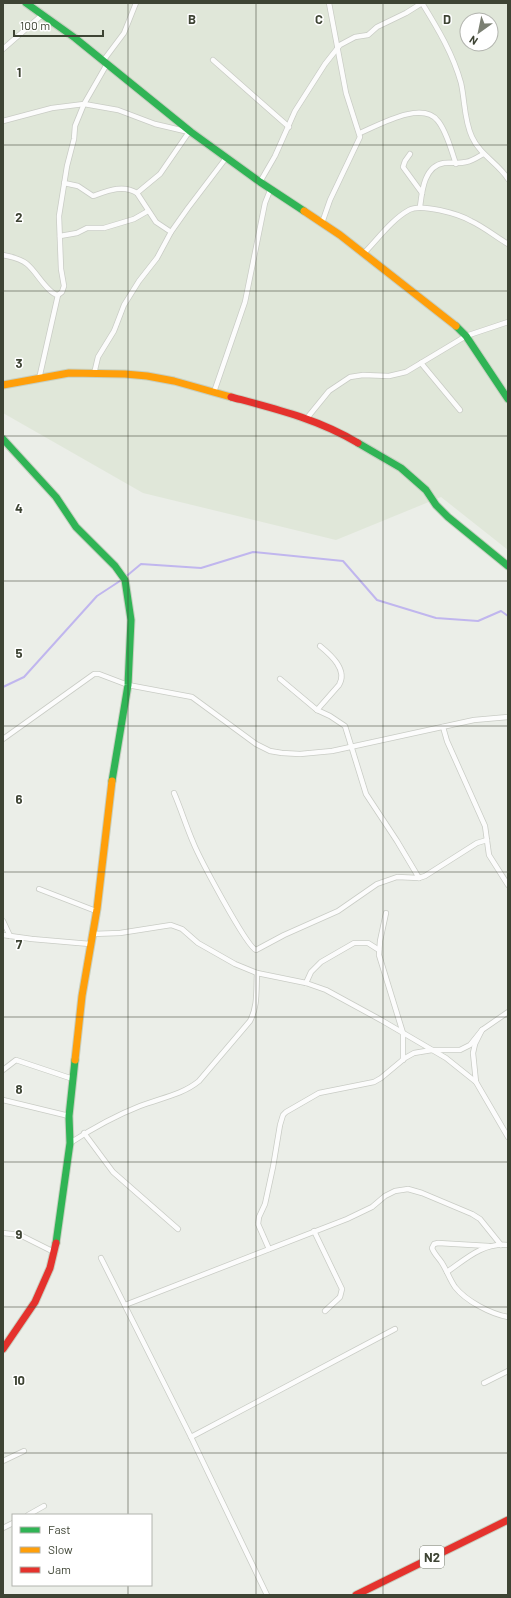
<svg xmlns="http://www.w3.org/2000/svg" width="511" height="1598" font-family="Barlow,sans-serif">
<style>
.residential{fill:#e0e7d9;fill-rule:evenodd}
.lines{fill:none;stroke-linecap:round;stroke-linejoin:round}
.stream{stroke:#c0b6ee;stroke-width:2}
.street-casing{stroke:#c9ccc5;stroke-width:6}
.fast-casing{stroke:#c7cfc0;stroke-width:9}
.slow-casing{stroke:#c7cfc0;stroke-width:9}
.jam-casing{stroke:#c7cfc0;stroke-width:9}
.street{stroke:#fcfcfc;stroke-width:4.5}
.fast{stroke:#30b455;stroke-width:7}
.slow{stroke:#ff9f0a;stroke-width:7}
.jam{stroke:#e5322d;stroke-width:7}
.grid{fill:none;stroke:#3e4434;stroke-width:1;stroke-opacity:0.55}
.labels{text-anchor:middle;stroke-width:3;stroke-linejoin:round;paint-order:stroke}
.shield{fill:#fff;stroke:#787c71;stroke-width:1}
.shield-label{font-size:13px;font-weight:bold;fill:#3e4434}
.grid-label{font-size:13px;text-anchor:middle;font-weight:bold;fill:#3e4434;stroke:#fff;stroke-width:3;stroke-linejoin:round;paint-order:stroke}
</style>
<rect width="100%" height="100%" fill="#ebeee8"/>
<path class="residential" d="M3,3h505v547l-67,-53 -105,43 -193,-47 -140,-80zM467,20h24v24h-24z"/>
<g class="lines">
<polyline class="stream" points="3,687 24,677 97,596 123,579 141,564 201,568 253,552 343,561 377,600 436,618 478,621 501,611 508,616"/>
<g class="street-casing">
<g id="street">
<path d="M422,3c16,26 31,51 39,80 4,18 3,37 11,54 8,18 26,26 36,42"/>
<polyline points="3,49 42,15"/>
<polyline points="213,60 289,127"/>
<polyline points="103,61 124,33 136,3"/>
<polyline points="3,121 52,108 84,104 118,110 155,124 189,132"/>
<path d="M360,133c19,-8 62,-33 78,-12 9,11 13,29 18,43"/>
<polyline points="410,154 405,161 403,167 422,193"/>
<polyline points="260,182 275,156 295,111 325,64 340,45 355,37 368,35 377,27 406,13 422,3"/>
<path d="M64,183l14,3 15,10c14,-5 30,-12 44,-3l19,29 15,10"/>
<polyline points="137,193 160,174 189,132"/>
<path d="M420,207c2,-16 4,-41 24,-44 7,-1 15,1 22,-1 6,-1 12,-5 17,-8"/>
<polyline points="322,223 330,200 360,137 346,93 329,3"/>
<polyline points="60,236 77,233 87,228 104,228 134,219 148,211"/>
<path d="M364,253c14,-14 27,-33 45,-43 12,-7 50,4 62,11 13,6 25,16 37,23"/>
<path d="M3,255c8,2 17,3 24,9 9,7 21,30 31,31"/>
<polyline points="421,363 460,410"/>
<polyline points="94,374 98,357 114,331 124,305 139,281 157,258 171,232 188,208 226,158"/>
<polyline points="39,379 58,295 62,292 64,286 61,269 59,216 67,166 74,139 75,126 84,104 107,64"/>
<polyline points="214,392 245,302 265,203 271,188"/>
<polyline points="307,418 329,391 350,377 363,375 389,376 406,372 466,336 508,322"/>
<polyline points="280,679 317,710 330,716 345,726 366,794 397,841 419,878"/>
<path d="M317,710l22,-25c9,-15 -8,-30 -19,-39"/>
<polyline points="443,727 447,741 485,826 489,855 508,885"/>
<polyline points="3,739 94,674 99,674 128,685 192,697 256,744 270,751 282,753 300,754 332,751 474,720 508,717"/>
<path d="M174,793c7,16 12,33 19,49 6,15 53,104 63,108l28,-15 54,-24 39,-27 20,-7 22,1 6,-2 52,-33 10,-3"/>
<polyline points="39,889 96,911"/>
<polyline points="386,913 380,941 379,955 403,1033 403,1060"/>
<polyline points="3,921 10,936"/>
<polyline points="92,934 120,933 171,925 182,929 198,943 235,964 257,973 306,983 326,990 381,1020 446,1058 476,1082"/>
<polyline points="3,935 32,939 90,944"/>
<polyline points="306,983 311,972 321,962 354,943 368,943 379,950"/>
<polyline points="508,1012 482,1030 475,1044 473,1053 476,1082 508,1137"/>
<polyline points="3,1070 16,1060 73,1079"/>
<polyline points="3,1100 69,1116"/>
<polyline points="84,1133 113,1172 178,1229"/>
<path d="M70,1143c20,-13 47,-28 70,-37 20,-8 42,-11 59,-25l51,-60c8,-15 6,-31 7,-48"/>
<polyline points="314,1231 342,1289 340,1297 325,1311"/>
<polyline points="3,1233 20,1235 54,1252"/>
<path d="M489,1246l-51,-3 -4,1 -2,4c2,6 7,10 10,15 5,8 8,17 13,24 11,14 36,27 53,30"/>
<polyline points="269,1249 258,1224 259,1217 265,1204 273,1167 280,1125 283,1115 286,1112 319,1093 374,1082 381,1078 405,1058 414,1053 432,1050 460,1050 470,1045 482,1030"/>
<polyline points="101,1258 191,1437 267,1595"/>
<path d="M447,1272c20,-14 35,-29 61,-27"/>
<polyline points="125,1305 347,1219 372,1207 385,1196 395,1191 408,1189 422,1193 472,1214 480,1219 501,1245"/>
<polyline points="484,1383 508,1371"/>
<polyline points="191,1437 395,1329"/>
<polyline points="3,1461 24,1451"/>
<polyline points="28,1515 44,1506"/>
<polyline points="3,1528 13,1523"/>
</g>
</g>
<g class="fast-casing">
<g id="fast">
<polyline points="26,3 75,38 191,132 260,182 304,211"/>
<polyline points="456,326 466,336 508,399"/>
<polyline points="3,439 56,497 76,527 115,566 125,580 131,620 128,685 112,781"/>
<polyline points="358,443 401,468 426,490 436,505 448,517 508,566"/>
<polyline points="56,1243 70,1143 69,1116 75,1060"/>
</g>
</g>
<g class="slow-casing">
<g id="slow">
<polyline points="304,211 340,235 456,326"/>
<polyline points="3,385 69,373 125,374 147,376 174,381 231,397"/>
<polyline points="75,1060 82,996 97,909 112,781"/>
</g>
</g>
<g class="jam-casing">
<g id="jam">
<path d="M231,397c45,12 87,22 127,46"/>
<polyline points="3,1349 35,1302 50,1268 56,1243"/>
<polyline points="356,1595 508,1520"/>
</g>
</g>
<use href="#street" class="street"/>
<use href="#fast" class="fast"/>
<use href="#slow" class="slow"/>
<use href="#jam" class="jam"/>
</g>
<path class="grid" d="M128,3v1512M256,3v1592M383,3v1592M3,145h505M3,291h505M3,436h505M3,581h505M3,726h505M3,872h505M3,1017h505M3,1162h505M3,1307h505M3,1453h505M128,1585v10"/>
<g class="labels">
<rect class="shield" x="420" y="1546" width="24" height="22" rx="3"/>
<g class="shield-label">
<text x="432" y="1562">N2</text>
</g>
</g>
<g class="grid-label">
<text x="192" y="24">B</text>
<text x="319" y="24">C</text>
<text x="447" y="24">D</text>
<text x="19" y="77">1</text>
<text x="19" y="222">2</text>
<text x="19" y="368">3</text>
<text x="19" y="513">4</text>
<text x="19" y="658">5</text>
<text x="19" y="804">6</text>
<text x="19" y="949">7</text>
<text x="19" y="1094">8</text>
<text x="19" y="1239">9</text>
<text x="19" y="1385">10</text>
</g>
<rect width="511" height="1598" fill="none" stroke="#3e4434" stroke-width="8"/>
<rect x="12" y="1514" width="140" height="72" fill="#ffffff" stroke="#b2b4ae"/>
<rect x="20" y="1527" width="20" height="6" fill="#30b455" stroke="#b2b4ae"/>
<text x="48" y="1534" font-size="12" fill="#3e4434">Fast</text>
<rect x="20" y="1547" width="20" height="6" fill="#ff9f0a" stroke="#b2b4ae"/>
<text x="48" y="1554" font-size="12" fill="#3e4434">Slow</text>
<rect x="20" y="1567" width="20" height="6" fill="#e5322d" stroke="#b2b4ae"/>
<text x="48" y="1574" font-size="12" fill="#3e4434">Jam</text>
<g transform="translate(479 32) rotate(213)"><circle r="19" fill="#ffffff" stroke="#b2b4ae"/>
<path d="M0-3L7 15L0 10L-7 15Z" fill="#7b8073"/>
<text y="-6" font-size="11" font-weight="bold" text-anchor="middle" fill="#3e4434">N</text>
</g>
<path d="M14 30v6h89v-6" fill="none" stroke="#3e4434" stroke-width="2"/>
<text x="20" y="30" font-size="12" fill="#3e4434" stroke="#ffffff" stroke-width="3" paint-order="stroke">100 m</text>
</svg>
